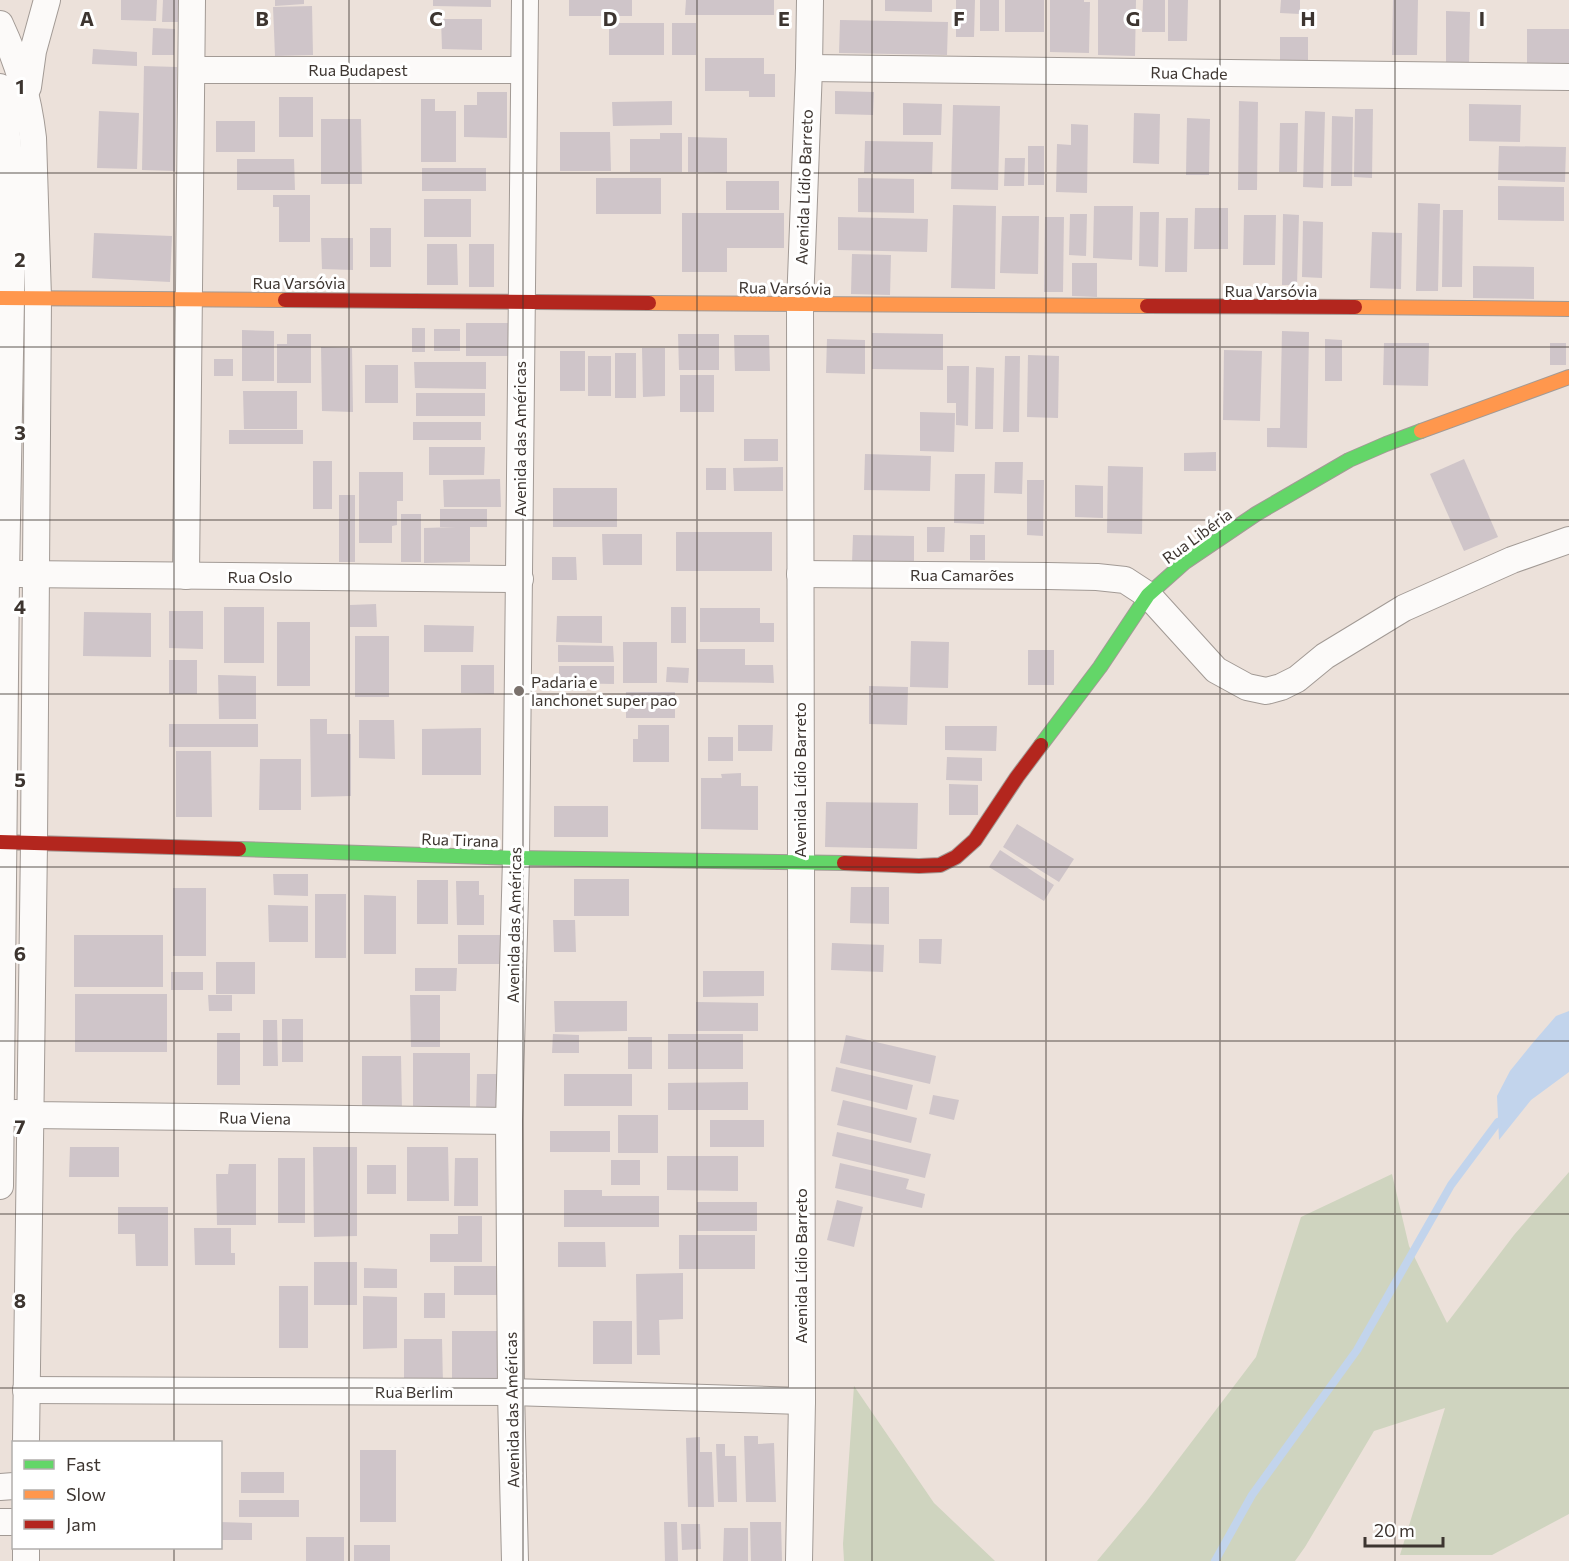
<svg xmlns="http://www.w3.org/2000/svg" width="1569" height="1561" font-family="Commissioner,sans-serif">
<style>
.green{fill:#cfd4bf}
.water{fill:#c2d4ec}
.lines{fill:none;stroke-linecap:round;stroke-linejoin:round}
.stream{stroke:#c2d4ec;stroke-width:8}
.building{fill:#cfc5c9}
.street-casing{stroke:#a29a95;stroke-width:28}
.fast-casing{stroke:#a29a95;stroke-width:16}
.slow-casing{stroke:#a29a95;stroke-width:16}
.jam-casing{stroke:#a29a95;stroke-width:16}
.street{stroke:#fcfaf9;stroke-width:26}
.fast{stroke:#63d668;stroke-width:14}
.slow{stroke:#ff974d;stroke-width:14}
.jam{stroke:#b3261e;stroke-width:14}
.grid{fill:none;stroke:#3d3530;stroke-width:1.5;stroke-opacity:0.55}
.poi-dot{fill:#7a716c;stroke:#fff;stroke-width:2}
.labels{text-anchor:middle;stroke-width:6;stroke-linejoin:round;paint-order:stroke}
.street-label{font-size:16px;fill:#3d3530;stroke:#fff}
.poi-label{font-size:16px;fill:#3d3530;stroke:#fff;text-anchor:start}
.grid-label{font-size:20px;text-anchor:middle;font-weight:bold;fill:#3d3530;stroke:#fff;stroke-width:6;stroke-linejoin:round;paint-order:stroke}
</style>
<rect width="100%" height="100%" fill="#ece1da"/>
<g class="green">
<polygon points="1569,1172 1569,1514 1492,1555 1400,1555 1445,1408 1374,1431 1305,1547 1295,1561 1097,1561 1146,1502 1256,1357 1301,1217 1392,1174 1409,1246 1447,1323 1514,1235"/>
<polygon points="854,1386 934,1503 995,1561 844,1561 843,1544"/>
</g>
<polygon class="water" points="1569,1011 1569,1072 1531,1100 1499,1140 1497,1096 1510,1071 1531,1045 1556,1016"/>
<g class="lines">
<polyline class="stream" points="1215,1561 1252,1495 1357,1350 1451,1185 1498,1122"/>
</g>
<g class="building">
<polygon points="121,0 157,0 156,21 121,20"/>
<polygon points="163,0 183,0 182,22 162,22"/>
<polygon points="275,0 304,0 304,4 275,6"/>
<polygon points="433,0 491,0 491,7 433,6"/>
<rect x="569" y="0" width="63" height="16"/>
<polygon points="686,0 774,0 774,15 685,15"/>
<polygon points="885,0 932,0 932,12 885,11"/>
<polygon points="956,0 975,0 974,37 956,37"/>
<rect x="980" y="0" width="19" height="31"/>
<rect x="1005" y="0" width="39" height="32"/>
<polygon points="1050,0 1084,0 1084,2 1090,2 1089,53 1050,52"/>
<polygon points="1098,0 1136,0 1135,56 1098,55"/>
<polygon points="1143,0 1165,0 1165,32 1142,32"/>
<polygon points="1168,0 1188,0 1187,41 1168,41"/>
<polygon points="1281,0 1300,0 1300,14 1280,13"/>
<polygon points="1393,0 1418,0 1417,55 1392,55"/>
<polygon points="312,6 313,55 275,56 273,7"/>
<polygon points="1446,11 1470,12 1469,64 1446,64"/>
<polygon points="441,19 482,19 482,50 442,49"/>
<polygon points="840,20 948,22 947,55 839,53"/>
<rect x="609" y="23" width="55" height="32"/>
<rect x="672" y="23" width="24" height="32"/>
<polygon points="153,28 175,29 174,55 152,55"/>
<rect x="1527" y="29" width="42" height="40"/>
<rect x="1280" y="37" width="28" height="26"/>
<polygon points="93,49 137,52 137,66 92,64"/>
<polygon points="705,58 764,58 764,74 775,74 775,97 749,97 749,91 705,91"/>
<polygon points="144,66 177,67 175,171 142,170"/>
<polygon points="835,91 874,92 873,115 835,114"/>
<polygon points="477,92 507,92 507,138 464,137 464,105 477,105"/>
<rect x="279" y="97" width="34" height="40"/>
<polygon points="421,99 435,99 435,111 456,111 456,162 421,162"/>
<polygon points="672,101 672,125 613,126 612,102"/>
<polygon points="1239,101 1258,102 1257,190 1238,190"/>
<polygon points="903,103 942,104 941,135 903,135"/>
<polygon points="1469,104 1521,105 1520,142 1469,141"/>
<polygon points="953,105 1000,106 998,190 951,189"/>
<polygon points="1355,109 1373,109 1372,178 1354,177"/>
<polygon points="99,111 139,113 137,169 97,168"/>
<polygon points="1305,111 1325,112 1323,188 1303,187"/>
<polygon points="1134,113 1160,114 1159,164 1133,163"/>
<polygon points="1332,116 1353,117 1352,186 1331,186"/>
<polygon points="1187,118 1210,119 1209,175 1186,175"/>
<polygon points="321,119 361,119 362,184 321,184"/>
<rect x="216" y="121" width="39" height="31"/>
<polygon points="1280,123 1298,123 1297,172 1279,172"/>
<polygon points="1071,124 1088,125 1087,193 1056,192 1057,144 1071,145"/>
<polygon points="560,132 610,132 611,171 560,171"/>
<polygon points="660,133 682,133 682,172 630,172 630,139 660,139"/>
<polygon points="688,137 727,138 727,173 688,172"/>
<polygon points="865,141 933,142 932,174 864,173"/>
<rect x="1028" y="146" width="16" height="39"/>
<polygon points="1499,146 1566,147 1565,182 1498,180"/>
<polygon points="1005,158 1025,158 1024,186 1004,186"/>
<polygon points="237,159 294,159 295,190 237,190"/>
<rect x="422" y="168" width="64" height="23"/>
<rect x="596" y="178" width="65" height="36"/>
<polygon points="858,178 914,179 914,213 858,212"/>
<rect x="726" y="181" width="53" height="29"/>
<polygon points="1498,186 1564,187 1564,221 1498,220"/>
<polygon points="273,195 310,195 310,242 279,242 279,207 273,207"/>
<rect x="424" y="199" width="47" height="38"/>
<polygon points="1418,203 1440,204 1438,291 1416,291"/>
<polygon points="953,205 996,206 995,289 951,288"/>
<polygon points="1094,206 1133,206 1132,260 1093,258"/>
<polygon points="1195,208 1228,208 1228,249 1194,249"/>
<polygon points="1443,210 1463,210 1462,287 1442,287"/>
<polygon points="1140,212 1159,212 1158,267 1139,266"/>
<polygon points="682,213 784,213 784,248 727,248 727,272 682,272"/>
<polygon points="1070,214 1087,214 1086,256 1069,255"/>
<polygon points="1283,214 1299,215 1297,285 1282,285"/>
<polygon points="1244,215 1276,215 1275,265 1243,265"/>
<polygon points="1002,216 1039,216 1038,274 1000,273"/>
<polygon points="838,217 928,219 927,252 838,250"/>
<polygon points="1045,217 1064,217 1063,292 1044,292"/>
<polygon points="1166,218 1188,218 1187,272 1165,272"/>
<polygon points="1303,221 1323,222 1322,278 1302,277"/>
<rect x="370" y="228" width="21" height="39"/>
<polygon points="1372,232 1402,233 1401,289 1370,288"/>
<polygon points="94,233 172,236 170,282 92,278"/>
<polygon points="321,238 353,238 353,270 322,269"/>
<polygon points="427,244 457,244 458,285 427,285"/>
<rect x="469" y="244" width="25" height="43"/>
<polygon points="852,254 891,255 890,295 851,294"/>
<polygon points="1072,263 1097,263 1097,297 1072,296"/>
<polygon points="1473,266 1534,267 1534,299 1473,298"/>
<rect x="466" y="323" width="42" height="33"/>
<rect x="412" y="328" width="13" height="24"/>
<rect x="434" y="329" width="26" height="22"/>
<polygon points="242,330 274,331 274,381 242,381"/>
<polygon points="1282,331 1309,332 1307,448 1267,447 1267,428 1280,428"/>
<polygon points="872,333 943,334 943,370 872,369"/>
<polygon points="287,334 311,334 311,383 277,383 277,344 287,344"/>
<polygon points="678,334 719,334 719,370 679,370"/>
<polygon points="734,335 769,335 770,371 735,371"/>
<polygon points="827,339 865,340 865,374 826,373"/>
<polygon points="1325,339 1342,340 1342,381 1325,381"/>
<polygon points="1384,343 1429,343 1428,386 1383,385"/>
<rect x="1550" y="343" width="16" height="22"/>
<polygon points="321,347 352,348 353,412 322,411"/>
<polygon points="642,348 665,348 665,396 643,397"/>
<polygon points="1224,350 1262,351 1260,421 1223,420"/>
<rect x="560" y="351" width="25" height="40"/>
<rect x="615" y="353" width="21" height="45"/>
<polygon points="1028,355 1059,356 1058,418 1027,417"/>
<rect x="588" y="356" width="23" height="40"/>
<polygon points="1005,356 1020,356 1019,432 1003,432"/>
<rect x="214" y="359" width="19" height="17"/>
<polygon points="414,362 486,362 486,389 415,388"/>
<rect x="365" y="365" width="33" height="38"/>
<polygon points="947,366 969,366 968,426 956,425 956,403 947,403"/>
<polygon points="976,367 994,368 993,429 975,429"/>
<rect x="680" y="375" width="34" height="37"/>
<polygon points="243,391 297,391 297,429 244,429"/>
<rect x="416" y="393" width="69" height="23"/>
<polygon points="920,412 955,413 954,452 920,451"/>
<rect x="413" y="422" width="68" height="18"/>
<rect x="229" y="430" width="74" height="14"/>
<rect x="744" y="439" width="34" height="22"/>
<polygon points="429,447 485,447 484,475 429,475"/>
<polygon points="1216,452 1216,471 1184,471 1184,453"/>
<polygon points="865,454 931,456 930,491 864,490"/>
<polygon points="1464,459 1498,537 1464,551 1430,474"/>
<rect x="313" y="461" width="19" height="48"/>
<polygon points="995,462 1023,462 1022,494 994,493"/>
<polygon points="1108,466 1143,467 1142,534 1107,533"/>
<polygon points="783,467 783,491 734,491 733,468"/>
<rect x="706" y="468" width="20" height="22"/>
<polygon points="359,472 403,472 403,501 397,501 397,525 392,526 392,543 359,543"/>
<polygon points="955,474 985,474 984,524 954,523"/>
<polygon points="500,479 501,507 444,507 443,480"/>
<polygon points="1027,480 1044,480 1043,536 1027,535"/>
<polygon points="1075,485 1103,486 1103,518 1075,517"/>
<rect x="553" y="488" width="64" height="39"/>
<rect x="339" y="495" width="16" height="67"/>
<polygon points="440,509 487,509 487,527 470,527 470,562 424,563 424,528 456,527 440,527"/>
<rect x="401" y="514" width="20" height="48"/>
<polygon points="927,527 945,527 944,552 927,552"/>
<rect x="676" y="532" width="96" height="39"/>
<polygon points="602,534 642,534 642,565 603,565"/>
<polygon points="853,535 914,536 914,564 852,563"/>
<rect x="970" y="535" width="15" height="25"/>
<polygon points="552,557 576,557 577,580 552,580"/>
<polygon points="376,604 377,627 350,627 350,605"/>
<rect x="224" y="607" width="40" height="56"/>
<rect x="671" y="607" width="15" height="36"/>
<polygon points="700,608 760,608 760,623 774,623 774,642 700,642"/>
<polygon points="169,611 203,611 203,649 169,648"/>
<polygon points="84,612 151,613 151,657 83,656"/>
<polygon points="557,616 602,616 602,643 556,642"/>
<rect x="277" y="622" width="33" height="64"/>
<polygon points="424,625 474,626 473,652 424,652"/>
<rect x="355" y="636" width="34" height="61"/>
<polygon points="911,641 949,642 948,688 910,687"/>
<rect x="623" y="642" width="34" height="41"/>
<polygon points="558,645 613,646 614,662 558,662"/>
<polygon points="697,649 745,649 745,665 773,665 774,683 697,682"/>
<rect x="1028" y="650" width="26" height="35"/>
<rect x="169" y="660" width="28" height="34"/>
<polygon points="461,665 494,665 494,694 461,693"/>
<polygon points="559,666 614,666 614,684 559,683"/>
<polygon points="667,667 689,668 688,683 666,682"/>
<polygon points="218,675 256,676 256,719 219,719"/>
<polygon points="869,686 908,687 907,725 869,724"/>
<rect x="626" y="692" width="49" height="26"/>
<polygon points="310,719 327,719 327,734 351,734 351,796 311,797"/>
<polygon points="359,720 394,720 395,759 359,758"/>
<rect x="169" y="724" width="89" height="23"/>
<polygon points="638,725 669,725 669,762 633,762 633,739 638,739"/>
<polygon points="738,725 773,725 772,751 738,751"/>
<polygon points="945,726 997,726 996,751 945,750"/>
<polygon points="481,728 481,775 422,775 422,729"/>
<rect x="708" y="737" width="25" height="24"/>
<polygon points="176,751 211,751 212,817 176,817"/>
<polygon points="947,757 982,758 982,781 946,780"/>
<polygon points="260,759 301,759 301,810 259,810"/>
<polygon points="741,773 741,786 758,786 758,830 701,829 701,778 722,778 721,774"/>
<polygon points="949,784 978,785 978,815 949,815"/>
<polygon points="826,802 918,803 917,849 825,847"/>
<rect x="554" y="806" width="54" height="31"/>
<polygon points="1017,824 1074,859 1059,882 1003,847"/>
<polygon points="1000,850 1054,885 1044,901 989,867"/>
<polygon points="273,874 308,874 308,896 274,895"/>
<rect x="574" y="879" width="55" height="37"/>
<rect x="417" y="880" width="31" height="44"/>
<polygon points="456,881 479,881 479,895 484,895 484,925 457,925"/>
<polygon points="851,887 889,887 889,924 850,923"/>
<rect x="173" y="888" width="33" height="68"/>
<rect x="315" y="894" width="31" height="64"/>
<polygon points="364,895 396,896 396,954 364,954"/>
<polygon points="268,905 308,906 308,942 269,942"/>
<polygon points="553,920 575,920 576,952 554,952"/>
<rect x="74" y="935" width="89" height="52"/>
<rect x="458" y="935" width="46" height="29"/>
<polygon points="919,939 942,939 941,964 919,963"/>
<polygon points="832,943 884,945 883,972 831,970"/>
<rect x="216" y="962" width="39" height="32"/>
<polygon points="415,968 457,968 456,991 415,991"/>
<polygon points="703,971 764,971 764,996 703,997"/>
<rect x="171" y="972" width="32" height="18"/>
<rect x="75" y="994" width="92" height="58"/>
<polygon points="208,995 232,995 232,1011 209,1011"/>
<polygon points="410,995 440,995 440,1047 411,1047"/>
<polygon points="554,1001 627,1001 627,1031 555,1032"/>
<polygon points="696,1002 758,1003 758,1031 696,1031"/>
<rect x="282" y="1019" width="21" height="43"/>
<polygon points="263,1020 277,1020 278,1066 263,1066"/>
<rect x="217" y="1033" width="23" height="52"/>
<polygon points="553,1034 579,1035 579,1053 552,1053"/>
<rect x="668" y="1034" width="75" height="35"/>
<polygon points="846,1035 936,1056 930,1084 840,1063"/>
<rect x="628" y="1037" width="24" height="32"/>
<polygon points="413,1053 470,1053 470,1113 413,1112"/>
<polygon points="362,1056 401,1056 402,1111 362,1111"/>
<polygon points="836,1067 913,1085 907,1110 831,1091"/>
<polygon points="477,1074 503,1074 503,1113 476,1113"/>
<rect x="564" y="1074" width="68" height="32"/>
<polygon points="748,1082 748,1110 668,1110 668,1083"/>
<polygon points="933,1095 959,1100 954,1120 929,1114"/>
<polygon points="843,1100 917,1118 911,1143 837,1125"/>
<rect x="618" y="1115" width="40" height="38"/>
<rect x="710" y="1120" width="54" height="27"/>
<rect x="550" y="1131" width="60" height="21"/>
<polygon points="837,1132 931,1154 925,1178 832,1156"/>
<polygon points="70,1147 119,1147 119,1177 69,1177"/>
<polygon points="313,1147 357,1147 357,1236 314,1237"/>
<polygon points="407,1147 448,1147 449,1201 407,1201"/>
<polygon points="667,1156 738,1156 738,1191 667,1190"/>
<rect x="278" y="1158" width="27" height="65"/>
<polygon points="455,1158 478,1158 478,1206 454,1206"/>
<rect x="611" y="1160" width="29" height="25"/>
<polygon points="840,1163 909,1179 906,1189 925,1194 922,1208 835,1188"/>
<polygon points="229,1164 256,1164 256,1225 217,1225 216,1174 228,1174"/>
<rect x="367" y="1165" width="29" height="29"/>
<polygon points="564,1190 602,1190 602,1196 659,1196 659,1227 564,1227"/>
<polygon points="837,1200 863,1207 854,1247 827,1240"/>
<rect x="697" y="1202" width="60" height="29"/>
<polygon points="118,1207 168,1207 168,1266 136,1266 135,1234 118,1234"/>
<polygon points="458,1216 482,1216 482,1262 430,1262 430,1234 458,1234"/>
<polygon points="194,1228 231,1228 231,1253 235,1253 235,1265 195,1265"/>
<rect x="679" y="1235" width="76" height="34"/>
<polygon points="558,1242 605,1242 606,1267 558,1267"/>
<rect x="314" y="1262" width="43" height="43"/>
<rect x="454" y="1266" width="47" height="29"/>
<polygon points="364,1268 397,1269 397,1288 364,1288"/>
<polygon points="683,1273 683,1319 659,1320 660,1355 637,1355 636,1274"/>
<rect x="279" y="1286" width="29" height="62"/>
<rect x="424" y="1293" width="21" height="25"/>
<polygon points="363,1296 397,1297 397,1348 363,1349"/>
<rect x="593" y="1321" width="39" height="43"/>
<rect x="452" y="1331" width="47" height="51"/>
<polygon points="404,1339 442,1339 443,1385 404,1385"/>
<polygon points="744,1436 758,1436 758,1444 774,1443 776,1502 746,1502"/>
<polygon points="700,1437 700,1452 712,1452 714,1507 688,1507 686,1438"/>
<polygon points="716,1444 725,1444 725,1456 736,1456 737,1502 718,1502"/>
<rect x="360" y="1450" width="36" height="72"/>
<rect x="241" y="1472" width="43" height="21"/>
<rect x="239" y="1500" width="60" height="17"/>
<polygon points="220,1522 252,1523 252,1540 220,1540"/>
<polygon points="664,1522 677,1522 678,1561 665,1561"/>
<polygon points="750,1522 781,1522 782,1561 751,1561"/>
<polygon points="681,1524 700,1524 701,1549 682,1550"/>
<polygon points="724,1528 748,1528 748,1561 723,1561"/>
<rect x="306" y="1537" width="38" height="24"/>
<rect x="354" y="1545" width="36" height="16"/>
</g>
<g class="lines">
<g class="street-casing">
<g id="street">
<path d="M0,24c18,39 28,71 33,114l5,160 -4,545 -8,599"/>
<polyline points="809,68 1569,77"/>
<polyline points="192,70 524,70"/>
<polyline points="0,87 4,102 11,183 11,298 6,575 0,1186"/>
<polyline points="28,87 33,51 47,0"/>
<polyline points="19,574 520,579"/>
<polyline points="800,574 1048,576 1097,577 1125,580 1148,595 1216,670 1247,687 1266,691 1281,687 1297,679 1325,656 1404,608 1512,560 1569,540"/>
<polyline points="186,576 192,0"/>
<polyline points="15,1113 31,1115 509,1121"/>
<polyline points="26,1390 511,1392 802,1401"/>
<polyline points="0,1487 14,1486"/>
<polyline points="0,1522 14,1522"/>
<polyline points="26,1548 26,1561"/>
<polyline points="515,1561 511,1392 509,1121 516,858 525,0"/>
<polyline points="799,1561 802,1401 800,305 809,68 810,0"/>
</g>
</g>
<g class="fast-casing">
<g id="fast">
<polyline points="1041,745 1100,667 1148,595 1185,562 1256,514 1349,460 1386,444 1421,431"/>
<polyline points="239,849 516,858 844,863"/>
</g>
</g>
<g class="slow-casing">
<g id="slow">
<polyline points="0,298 285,300"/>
<polyline points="649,303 1147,306"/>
<polyline points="1355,307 1569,309"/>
<polyline points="1421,431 1569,377"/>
</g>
</g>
<g class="jam-casing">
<g id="jam">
<polyline points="285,300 649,303"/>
<polyline points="1147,306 1355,307"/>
<polyline points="0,842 239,849"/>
<polyline points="844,863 919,866 940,865 956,857 975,840 1017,777 1041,745"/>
</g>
</g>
<use href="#street" class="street"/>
<use href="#fast" class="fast"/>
<use href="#slow" class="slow"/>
<use href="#jam" class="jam"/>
</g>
<path class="grid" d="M174,0v1442M349,0v1561M523,0v1561M697,0v1561M872,0v1561M1046,0v1561M1220,0v1561M1395,0v1561M0,173h1569M0,347h1569M0,520h1569M0,694h1569M0,867h1569M0,1041h1569M0,1214h1569M0,1388h1569M174,1548v13"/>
<circle class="poi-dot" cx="519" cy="691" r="6"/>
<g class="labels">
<g class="street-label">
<text x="358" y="76">Rua Budapest</text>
<text transform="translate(1189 73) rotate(1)" y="6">Rua Chade</text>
<text transform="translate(804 187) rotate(-88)" y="6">Avenida Lídio Barreto</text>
<text x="299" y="289">Rua Varsóvia</text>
<text transform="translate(785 288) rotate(1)" y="6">Rua Varsóvia</text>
<text x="1271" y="297">Rua Varsóvia</text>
<text transform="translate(520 439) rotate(-90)" y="6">Avenida das Américas</text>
<text transform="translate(1197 536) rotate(-36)" y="6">Rua Libéria</text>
<text x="962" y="581">Rua Camarões</text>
<text x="260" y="583">Rua Oslo</text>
<text transform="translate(800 780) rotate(-90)" y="6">Avenida Lídio Barreto</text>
<text transform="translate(460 840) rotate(2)" y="6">Rua Tirana</text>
<text transform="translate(514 925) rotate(-89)" y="6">Avenida das Américas</text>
<text transform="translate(255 1118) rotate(1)" y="6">Rua Viena</text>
<text transform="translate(801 1266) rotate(-90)" y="6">Avenida Lídio Barreto</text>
<text x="414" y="1398">Rua Berlim</text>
<text transform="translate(512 1410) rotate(-91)" y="6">Avenida das Américas</text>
</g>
<g class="poi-label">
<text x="531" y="688">Padaria e<tspan x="531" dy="18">lanchonet super pao</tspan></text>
</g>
</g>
<g class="grid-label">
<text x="87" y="26">A</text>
<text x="262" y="26">B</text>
<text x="436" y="26">C</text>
<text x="610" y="26">D</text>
<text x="784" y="26">E</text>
<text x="959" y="26">F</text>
<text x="1133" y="26">G</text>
<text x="1308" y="26">H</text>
<text x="1482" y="26">I</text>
<text x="20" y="94">1</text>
<text x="20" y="267">2</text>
<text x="20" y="440">3</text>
<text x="20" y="614">4</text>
<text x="20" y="787">5</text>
<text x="20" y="961">6</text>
<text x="20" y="1134">7</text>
<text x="20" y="1308">8</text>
</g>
<rect x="12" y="1441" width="210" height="108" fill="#ffffff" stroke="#b1aeac" stroke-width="1.5"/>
<rect x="24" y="1460" width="30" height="9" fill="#63d668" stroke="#b1aeac" stroke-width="1.5"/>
<text x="66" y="1471" font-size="18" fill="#3d3530">Fast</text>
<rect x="24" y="1490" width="30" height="9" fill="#ff974d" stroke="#b1aeac" stroke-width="1.5"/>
<text x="66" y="1501" font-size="18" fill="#3d3530">Slow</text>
<rect x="24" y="1520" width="30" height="9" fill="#b3261e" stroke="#b1aeac" stroke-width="1.5"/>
<text x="66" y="1531" font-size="18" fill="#3d3530">Jam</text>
<path d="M1365 1537v9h78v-9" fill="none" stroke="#3d3530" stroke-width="3"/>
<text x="1374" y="1537" font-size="18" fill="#3d3530" stroke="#ffffff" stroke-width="4.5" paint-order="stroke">20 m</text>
</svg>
